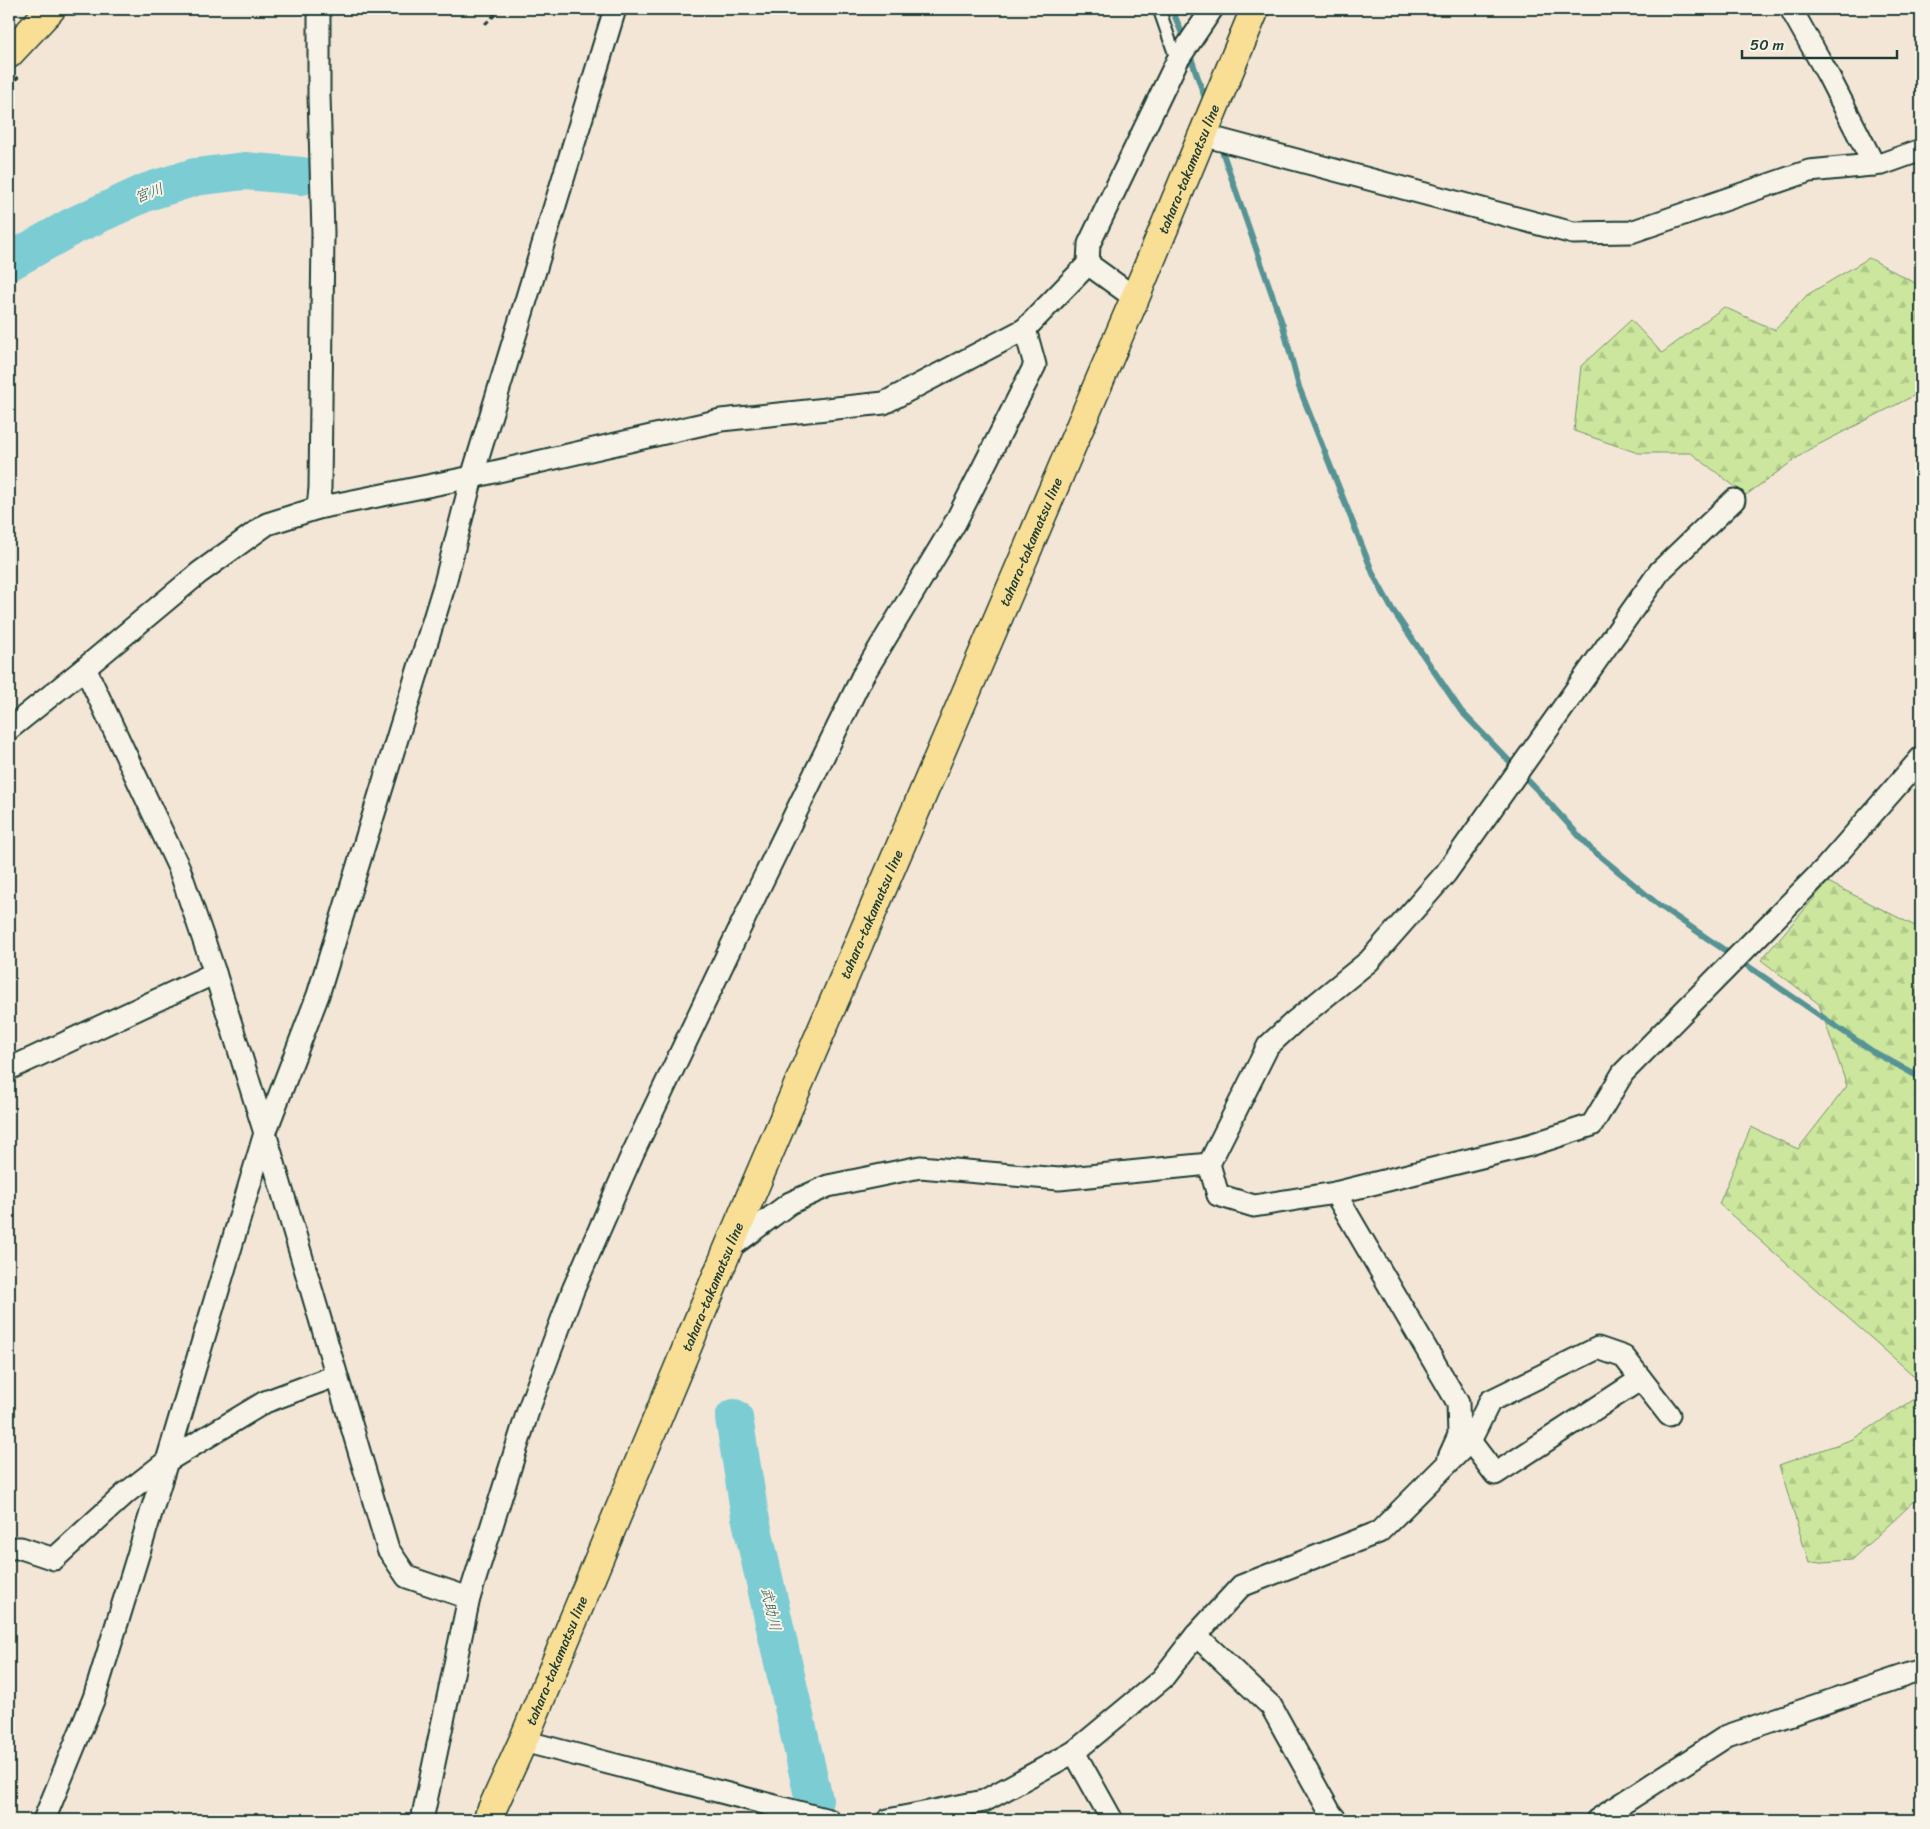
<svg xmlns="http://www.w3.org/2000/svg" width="1930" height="1829" font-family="Sriracha,'Klee One',sans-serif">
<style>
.forest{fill:url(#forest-firs);stroke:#769268}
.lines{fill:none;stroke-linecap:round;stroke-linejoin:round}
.stream{stroke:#569394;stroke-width:6}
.river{stroke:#7bccd4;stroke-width:38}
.lane-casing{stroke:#1f3d34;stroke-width:15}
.street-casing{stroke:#1f3d34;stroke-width:25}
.primary-casing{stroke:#1f3d34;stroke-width:31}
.highway-casing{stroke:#1f3d34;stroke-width:31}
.path{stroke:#1f3d34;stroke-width:3;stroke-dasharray:5 4;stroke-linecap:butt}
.lane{stroke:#f7f3e8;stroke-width:11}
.street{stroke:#f7f3e8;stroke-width:21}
.primary{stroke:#f9df96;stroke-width:28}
.highway{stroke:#f9df96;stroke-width:28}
.labels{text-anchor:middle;stroke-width:4;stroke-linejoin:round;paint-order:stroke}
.street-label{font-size:14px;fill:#1f3d34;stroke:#f7f3e8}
.water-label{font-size:15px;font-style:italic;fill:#315a54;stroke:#f7f3e8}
</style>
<defs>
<pattern id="forest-firs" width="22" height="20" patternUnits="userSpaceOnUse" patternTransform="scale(1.25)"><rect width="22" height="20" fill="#cce79d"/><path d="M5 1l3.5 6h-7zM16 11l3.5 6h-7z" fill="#afc788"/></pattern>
</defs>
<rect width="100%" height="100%" fill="#f3e6d7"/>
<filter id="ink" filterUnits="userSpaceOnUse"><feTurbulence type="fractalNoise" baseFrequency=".02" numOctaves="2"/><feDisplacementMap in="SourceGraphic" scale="10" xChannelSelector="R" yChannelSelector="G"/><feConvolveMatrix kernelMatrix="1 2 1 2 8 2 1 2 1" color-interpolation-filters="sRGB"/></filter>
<g filter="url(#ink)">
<g class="forest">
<polygon points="1869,258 1915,283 1921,291 1921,392 1808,450 1746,495 1691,453 1638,453 1574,431 1581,366 1631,320 1662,353 1724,307 1775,330 1807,295"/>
<polygon points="1828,882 1921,929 1921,1382 1719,1204 1751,1127 1798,1149 1847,1086 1819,1004 1761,960"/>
<polygon points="1921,1395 1921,1495 1851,1560 1809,1563 1779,1465 1853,1439"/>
</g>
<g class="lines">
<g class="stream">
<polyline points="1172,9 1185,41"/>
<polyline points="1189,52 1207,104"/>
<polyline points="1220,145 1283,326 1299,387 1374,576 1392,609 1461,711 1542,795 1590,848 1660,906 1872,1051 1921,1078"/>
</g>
<g class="river">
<polyline points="9,262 73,226 147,192 195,177 245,171 302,176"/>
<polyline points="734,1418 750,1516 814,1800"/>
</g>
<g class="lane-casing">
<polyline id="lane" points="1159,9 1177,61"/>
</g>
<g class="street-casing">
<g id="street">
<polyline points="1791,9 1828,75 1874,165"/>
<polyline points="1202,135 1573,233 1631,232 1809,171 1882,164 1921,150"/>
<polyline points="1088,264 1089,244 1177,61 1212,9"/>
<polyline points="1734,500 1660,571 1446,873 1369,961 1294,1022 1268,1046 1209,1164 1218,1195 1254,1206 1335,1193 1530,1145 1592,1125 1623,1073 1826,867 1921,758"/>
<polyline points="318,508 320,488 323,233 319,95 319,9"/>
<polyline points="85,668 179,868 215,973 265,1133 388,1549 407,1577 469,1598"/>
<polyline points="9,729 85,668 199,573 267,524 318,508 472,477 721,420 884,403 1025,329 1088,264 1135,298"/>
<polyline points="9,1069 215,973"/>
<polyline points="1335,1193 1458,1403 1459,1435 1449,1457"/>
<polyline points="728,1249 790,1203 828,1186 920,1167 1059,1179 1209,1164"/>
<polyline points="1470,1441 1495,1474 1641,1379"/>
<polyline points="9,1548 21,1548 54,1559 126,1493 167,1461 265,1402 335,1376"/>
<polyline points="1196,1635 1271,1706 1331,1814 1336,1820"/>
<polyline points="523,1741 829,1820"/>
<polyline points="1074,1752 1112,1820"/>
<polyline points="44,1820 94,1698 167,1461 265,1133 318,995 445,583 472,477 615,9"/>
<polyline points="422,1820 469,1598 528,1411 573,1290 632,1155 758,890 862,677 955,523 1035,365 1025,329"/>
<polyline points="888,1820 984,1801 1074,1752 1162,1679 1196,1635 1241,1586 1379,1532 1470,1441 1490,1401 1598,1348 1624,1357 1669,1415"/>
<polyline points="1597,1820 1727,1736 1921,1670"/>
</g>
</g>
<g class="primary-casing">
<g id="primary">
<path id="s1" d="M487,1820l36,-79 205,-492 407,-951 120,-289"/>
</g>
</g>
<g class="highway-casing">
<polyline id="highway" points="9,54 51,9"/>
</g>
<g class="path">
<polyline points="73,16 85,9"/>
<polyline points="485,24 501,9"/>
<polyline points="9,87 19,76"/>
</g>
<use href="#lane" class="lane"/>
<use href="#street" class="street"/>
<use href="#primary" class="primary"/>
<use href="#highway" class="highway"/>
</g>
</g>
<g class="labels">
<g class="street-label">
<text dy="5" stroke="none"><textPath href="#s1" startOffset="1794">tahara-takamatsu line</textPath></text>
<text dy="5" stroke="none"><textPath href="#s1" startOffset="1389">tahara-takamatsu line</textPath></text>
<text dy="5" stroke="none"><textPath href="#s1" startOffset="984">tahara-takamatsu line</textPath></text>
<text dy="5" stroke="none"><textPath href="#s1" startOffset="579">tahara-takamatsu line</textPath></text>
<text dy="5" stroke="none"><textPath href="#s1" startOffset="174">tahara-takamatsu line</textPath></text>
</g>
<g class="water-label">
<text transform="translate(149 193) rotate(-21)" y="5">宮川</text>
<text transform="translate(771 1609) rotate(77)" y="5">武助川</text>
</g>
</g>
<rect width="1930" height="1829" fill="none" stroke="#f7f3e8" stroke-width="30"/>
<rect x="15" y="15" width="1900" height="1799" fill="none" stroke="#1f3d34" stroke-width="2" filter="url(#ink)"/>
<path d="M1742 50v8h155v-8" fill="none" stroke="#1f3d34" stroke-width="2.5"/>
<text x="1750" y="50" font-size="15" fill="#1f3d34" stroke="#f7f3e8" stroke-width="4" paint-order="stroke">50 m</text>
</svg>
